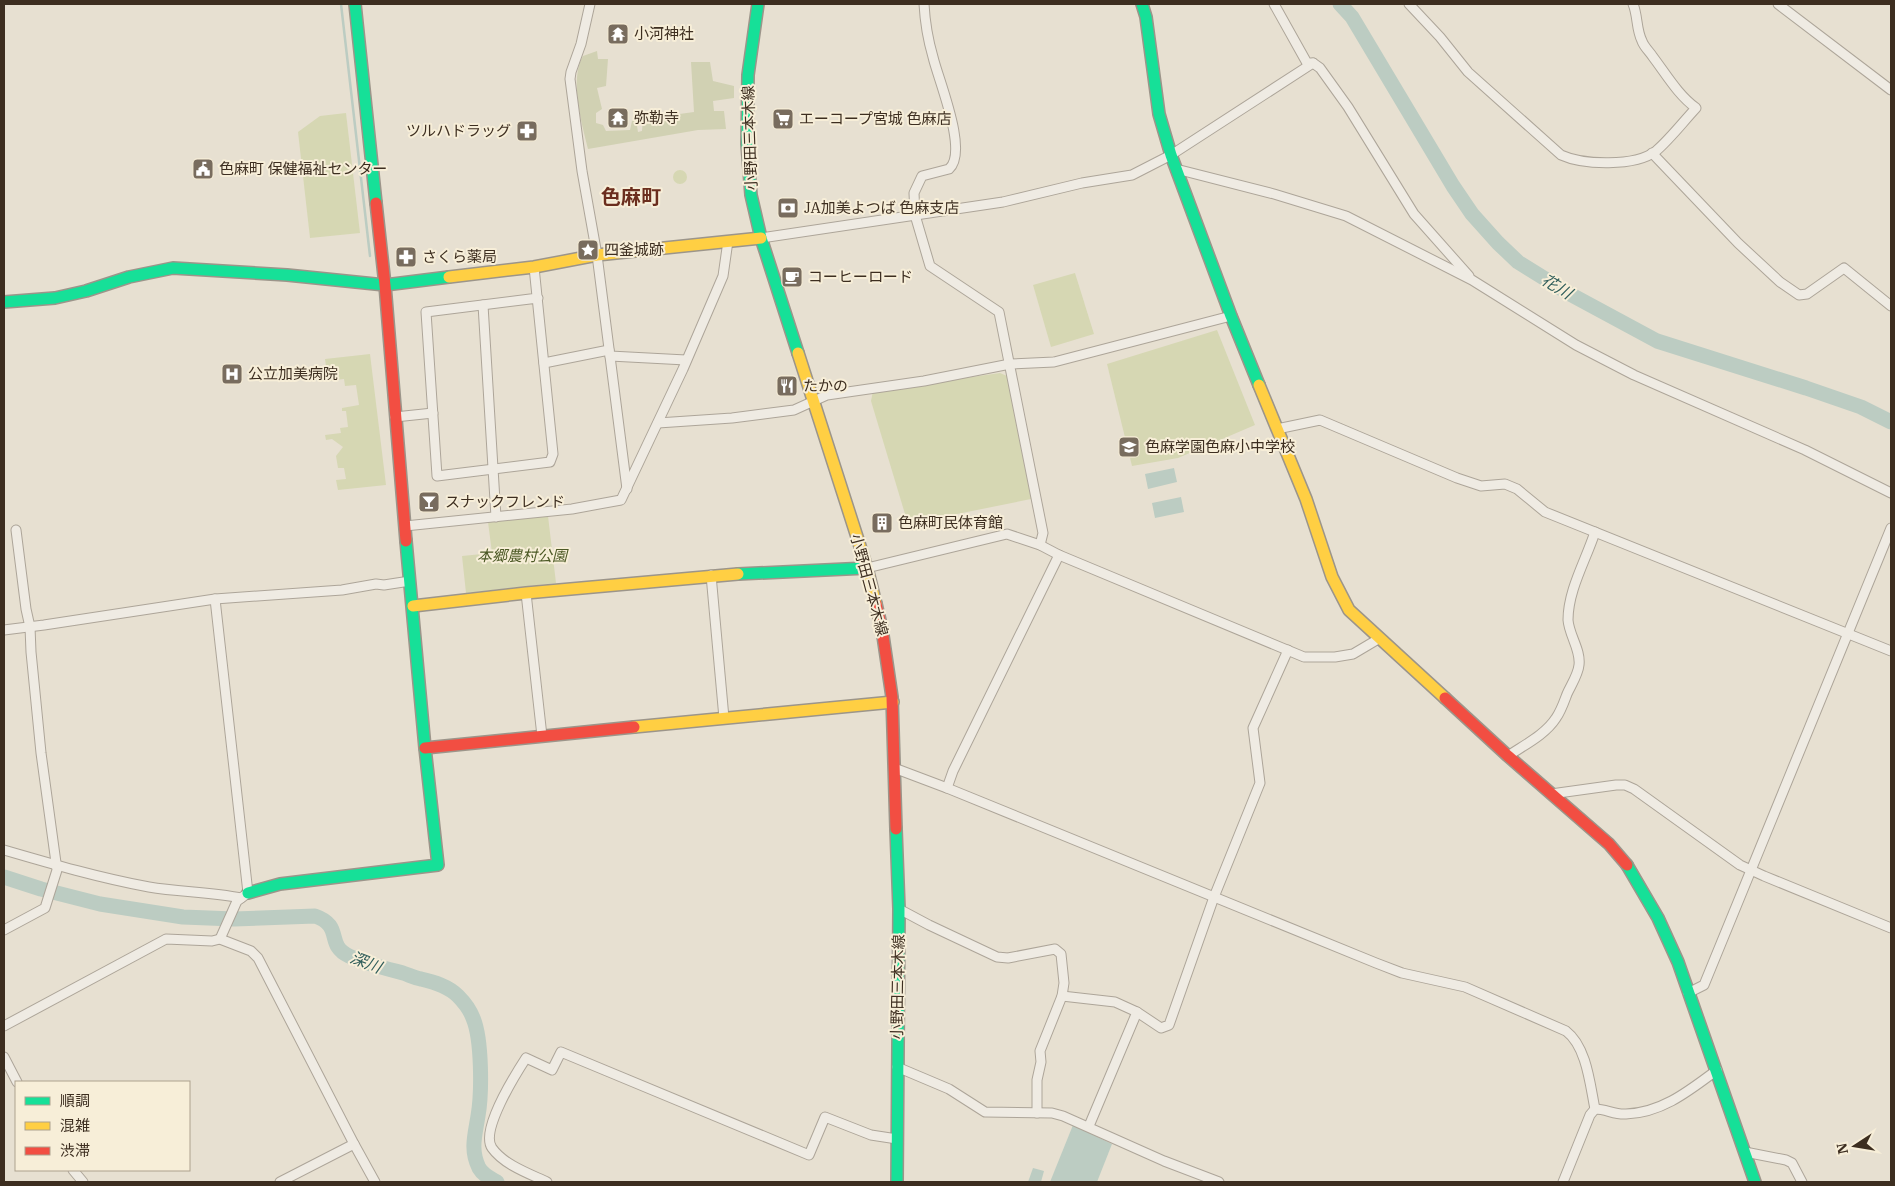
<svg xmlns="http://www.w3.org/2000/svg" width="1895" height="1186" font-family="'IBM Plex Serif','Noto Sans JP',serif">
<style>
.green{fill:#d6d7b3}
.cemetery{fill:#d1d1b3}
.water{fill:#bcccc2}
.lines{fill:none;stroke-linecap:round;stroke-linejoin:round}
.stream{stroke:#bcccc2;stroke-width:2.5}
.river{stroke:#bcccc2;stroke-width:15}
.street-casing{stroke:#ada599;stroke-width:11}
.fast-casing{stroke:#9c958a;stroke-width:14}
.slow-casing{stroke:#9c958a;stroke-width:14}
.jam-casing{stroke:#9c958a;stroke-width:14}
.street{stroke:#efebe3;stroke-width:9}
.fast{stroke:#16e098;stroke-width:11}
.slow{stroke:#ffcf43;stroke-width:11}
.jam{stroke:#f24e42;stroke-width:11}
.labels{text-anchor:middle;stroke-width:4;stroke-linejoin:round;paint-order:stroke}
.poi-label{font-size:15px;fill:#3d2e20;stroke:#f7eed8;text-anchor:start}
.street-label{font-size:15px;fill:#3d2e20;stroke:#f7eed8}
.park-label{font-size:15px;font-style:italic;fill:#4d5a26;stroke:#f7eed8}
.water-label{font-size:16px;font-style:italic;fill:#2f5d5a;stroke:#f7eed8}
.district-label{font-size:20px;font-weight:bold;fill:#6b2e1e;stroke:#f7eed8}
</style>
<rect width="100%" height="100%" fill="#e7e0d1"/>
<g class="green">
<polygon points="346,113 360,233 310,238 298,132 320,116"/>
<circle cx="680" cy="177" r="7"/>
<polygon points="1075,273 1094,334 1051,347 1033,285"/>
<polygon points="1217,330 1255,425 1178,458 1132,466 1107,364"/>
<polygon points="370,354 386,485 338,490 336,480 346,479 344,468 338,468 336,456 343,447 332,439 326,440 325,435 341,433 340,428 348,427 346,411 342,411 342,408 359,405 356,385 345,386 344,379 328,381 325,359"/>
<polygon points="1000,373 1007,376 1031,499 908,524 871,401 873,391"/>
<polygon points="548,516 556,583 466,593 462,556 492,553 488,522"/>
</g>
<path class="cemetery" d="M597,51l1,8h10l-2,27 -9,2 5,21 -6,4v10l7,2 3,6 24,-1 2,-9 4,-1 2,12 4,-1 1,-12 51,-7 -3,-50h19l3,19 21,5v12l-21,3 1,10h10l2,18 -28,1 -110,19c-6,-25 -19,-70 -5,-93z"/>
<g class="water">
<polygon points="1174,468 1177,482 1148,489 1145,474"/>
<polygon points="1181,497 1184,512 1155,518 1152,503"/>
<polygon points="1073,1125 1112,1144 1097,1182 1050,1182"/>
<polygon points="1033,1168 1044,1171 1041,1182 1028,1182"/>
</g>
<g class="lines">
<polyline class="stream" points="341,4 370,256"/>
<g class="river">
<polyline points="1340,4 1352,17 1453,186 1472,214 1498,243 1518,262 1568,293 1657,341 1806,388 1861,407 1891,422"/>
<path d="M4,877l37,12 59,15 83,13 51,2 81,-3c29,10 10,29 34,40 18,8 35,12 54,17 6,2 12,5 18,6 13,3 27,7 37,17 6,6 12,14 15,22 9,21 9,75 5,98 -3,19 -8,34 1,52 4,7 11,10 18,14"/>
</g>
<g class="street-casing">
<g id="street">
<polyline points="590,4 581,44 571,72 570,79 582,171 597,255 627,489"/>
<path d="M924,4c1,18 4,36 9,53 5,22 36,95 16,112l-27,7 -8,17 1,22 15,51 69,46 44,221 -3,12"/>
<polyline points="1274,4 1307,63 1313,63 1320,68 1348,107 1414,214 1469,276"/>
<path d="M1409,4l31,33 28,35 93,83c22,10 74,12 95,-4 14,-12 27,-29 40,-43 -18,-13 -30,-34 -43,-51 -3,-5 -9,-10 -11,-16 -6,-12 -4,-25 -9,-37"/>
<polyline points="1778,4 1891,90"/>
<polyline points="1652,153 1738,243 1780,282 1799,295 1807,294 1844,268 1891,306"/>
<polyline points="1176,169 1274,194 1346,216 1472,280 1576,345 1634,375 1805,450 1891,493"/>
<polyline points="761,238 1003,202 1082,183 1132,175 1171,155 1313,63"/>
<polyline points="534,267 553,454 550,462 437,476 426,312 538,298"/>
<polyline points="483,305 496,517"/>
<polyline points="610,356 686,360"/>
<polyline points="544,363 609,350"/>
<polyline points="395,417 433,413"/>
<polyline points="658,423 732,418 794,410 827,395 924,381 1010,364 1054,362 1231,316"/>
<polyline points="1277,429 1320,420 1457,478 1481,486 1505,484 1517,489 1545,512 1891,651"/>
<polyline points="405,526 572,509 621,500 683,369 723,276 728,241"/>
<polyline points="867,568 1007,534 1040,545 1059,555 1304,657 1335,657 1353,654 1380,638"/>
<polyline points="711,575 724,718"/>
<polyline points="526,593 542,736"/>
<polyline points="215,599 248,893 237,901 220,939"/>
<polyline points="4,630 44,625 215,599 342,590 376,584 384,585 410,581"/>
<path d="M1508,756c16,-11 37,-21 48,-38 5,-7 8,-16 11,-24 4,-9 11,-19 12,-29 2,-15 -10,-30 -11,-45 0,-30 18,-60 27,-88"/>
<path d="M894,768l53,20 429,175 26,10 63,14 101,44c21,16 24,54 29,78"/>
<polyline points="947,788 953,771 1059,555"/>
<polyline points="1551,794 1616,785 1625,785 1634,789 1740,865 1764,876 1891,928"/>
<path d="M4,850c48,14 96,28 145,37 30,5 61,5 92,11"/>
<polyline points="899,909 929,925 997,957 1008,958 1055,949 1061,954 1064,983 1062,996 1040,1051 1041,1062 1037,1080 1037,1113"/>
<polyline points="4,930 45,908 57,870 41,753 31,652 30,627 26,609 16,530"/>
<polyline points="1688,993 1704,985 1891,528"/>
<polyline points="1062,996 1115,1002 1137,1012 1161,1028 1169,1025 1214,897 1260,783 1253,728 1288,650"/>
<polyline points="4,1026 166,939 212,941 220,939 251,951 258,958 354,1144 375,1182"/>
<polyline points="4,1057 17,1082"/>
<polyline points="897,1067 949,1089 985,1112 1052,1113 1063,1116 1164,1161 1219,1182"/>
<path d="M1595,1109c11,0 20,6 31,5 36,-1 64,-24 91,-44"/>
<polyline points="1089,1126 1137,1012"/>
<polyline points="1745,1152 1786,1160 1792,1163 1802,1182"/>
<polyline points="73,1170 83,1182"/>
<polyline points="280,1182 354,1144"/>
<path d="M547,1182c-17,-8 -43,-17 -55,-34 -12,-17 23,-73 34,-90l26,12 9,-18 248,103 16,-38 46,18 26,4"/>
<polyline points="1563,1182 1590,1115 1595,1109"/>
</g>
</g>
<g class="fast-casing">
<g id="fast">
<polyline points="355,4 376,203"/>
<polyline points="758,4 748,75 747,144 751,195 761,238 798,353"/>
<polyline points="1142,4 1146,17 1159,114 1171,155 1231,316 1259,385"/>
<polyline points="4,302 55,298 86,291 129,277 173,268 287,275 385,285 449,277"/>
<polyline points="738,574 867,568"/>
<polyline points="896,829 899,909 897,1182"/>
<polyline points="1627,865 1658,918 1678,962 1755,1182"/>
<polyline points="248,893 280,884 438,865 425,748 406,541"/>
</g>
</g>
<g class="slow-casing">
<g id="slow">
<polyline points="449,277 534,267 597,255 761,238"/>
<polyline points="798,353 867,568 876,604"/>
<polyline points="1259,385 1306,499 1332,577 1349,610 1445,698"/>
<polyline points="413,606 526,593 738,574"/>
<polyline points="634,727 893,702"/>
</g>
</g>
<g class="jam-casing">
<g id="jam">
<polyline points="376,203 385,285 406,541"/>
<polyline points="876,604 882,629 892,697 896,829"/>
<polyline points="1445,698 1508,756 1609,844 1627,865"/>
<polyline points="425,748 634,727"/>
</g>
</g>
<use href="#street" class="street"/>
<use href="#fast" class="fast"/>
<use href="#slow" class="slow"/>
<use href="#jam" class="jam"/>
</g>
<defs>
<g id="temple-square" transform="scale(1.125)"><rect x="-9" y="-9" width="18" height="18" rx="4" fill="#786c5e" stroke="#f7eed8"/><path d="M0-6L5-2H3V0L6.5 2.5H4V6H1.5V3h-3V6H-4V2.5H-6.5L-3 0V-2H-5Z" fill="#fff"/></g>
<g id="supermarket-square" transform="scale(1.125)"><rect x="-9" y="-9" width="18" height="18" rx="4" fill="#786c5e" stroke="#f7eed8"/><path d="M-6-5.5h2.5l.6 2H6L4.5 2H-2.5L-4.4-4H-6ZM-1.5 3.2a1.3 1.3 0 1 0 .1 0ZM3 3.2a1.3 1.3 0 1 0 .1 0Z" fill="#fff"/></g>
<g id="pharmacy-square" transform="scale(1.125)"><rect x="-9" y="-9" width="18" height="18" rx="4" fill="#786c5e" stroke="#f7eed8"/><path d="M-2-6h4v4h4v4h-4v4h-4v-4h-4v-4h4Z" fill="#fff"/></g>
<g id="civic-square" transform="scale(1.125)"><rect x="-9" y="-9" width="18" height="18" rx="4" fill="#786c5e" stroke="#f7eed8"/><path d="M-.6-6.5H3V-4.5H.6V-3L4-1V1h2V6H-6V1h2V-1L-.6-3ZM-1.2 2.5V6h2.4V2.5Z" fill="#fff"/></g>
<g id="bank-square" transform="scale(1.125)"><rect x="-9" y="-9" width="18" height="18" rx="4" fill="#786c5e" stroke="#f7eed8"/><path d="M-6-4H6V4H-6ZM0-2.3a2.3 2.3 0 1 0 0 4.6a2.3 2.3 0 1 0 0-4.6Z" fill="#fff"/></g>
<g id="sight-square" transform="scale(1.125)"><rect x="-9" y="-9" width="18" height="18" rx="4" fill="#786c5e" stroke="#f7eed8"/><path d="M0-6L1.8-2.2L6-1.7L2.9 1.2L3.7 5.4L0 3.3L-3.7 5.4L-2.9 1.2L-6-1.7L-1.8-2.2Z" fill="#fff"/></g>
<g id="cafe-square" transform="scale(1.125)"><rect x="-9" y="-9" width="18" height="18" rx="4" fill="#786c5e" stroke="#f7eed8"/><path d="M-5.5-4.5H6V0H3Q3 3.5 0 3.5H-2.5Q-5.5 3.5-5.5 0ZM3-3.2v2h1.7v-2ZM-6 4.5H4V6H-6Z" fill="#fff"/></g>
<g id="hospital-square" transform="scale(1.125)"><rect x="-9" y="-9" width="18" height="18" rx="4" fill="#786c5e" stroke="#f7eed8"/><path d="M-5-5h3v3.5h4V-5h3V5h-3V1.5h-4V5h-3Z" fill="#fff"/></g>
<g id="restaurant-square" transform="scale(1.125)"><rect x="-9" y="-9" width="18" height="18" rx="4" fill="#786c5e" stroke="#f7eed8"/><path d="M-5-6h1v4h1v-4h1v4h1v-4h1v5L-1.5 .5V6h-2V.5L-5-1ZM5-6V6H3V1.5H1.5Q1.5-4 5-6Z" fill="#fff"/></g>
<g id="school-square" transform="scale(1.125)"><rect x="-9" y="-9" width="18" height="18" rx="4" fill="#786c5e" stroke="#f7eed8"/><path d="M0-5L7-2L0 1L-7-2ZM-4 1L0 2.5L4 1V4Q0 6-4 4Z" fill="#fff"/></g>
<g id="bar-square" transform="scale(1.125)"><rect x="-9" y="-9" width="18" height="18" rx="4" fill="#786c5e" stroke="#f7eed8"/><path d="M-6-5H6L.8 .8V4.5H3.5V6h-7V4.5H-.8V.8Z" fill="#fff"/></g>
<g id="building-square" transform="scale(1.125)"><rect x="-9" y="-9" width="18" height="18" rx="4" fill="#786c5e" stroke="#f7eed8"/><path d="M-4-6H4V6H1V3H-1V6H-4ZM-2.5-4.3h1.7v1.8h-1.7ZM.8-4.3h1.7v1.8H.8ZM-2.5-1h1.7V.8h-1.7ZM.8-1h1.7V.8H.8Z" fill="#fff"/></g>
</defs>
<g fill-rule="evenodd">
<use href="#temple-square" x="618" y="34"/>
<use href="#temple-square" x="618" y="118"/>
<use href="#supermarket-square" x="783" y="119"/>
<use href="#pharmacy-square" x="527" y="131"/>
<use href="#civic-square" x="203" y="169"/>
<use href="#bank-square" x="788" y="208"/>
<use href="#sight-square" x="588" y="250"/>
<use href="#pharmacy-square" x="406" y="257"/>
<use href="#cafe-square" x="792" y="277"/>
<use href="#hospital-square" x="232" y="374"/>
<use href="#restaurant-square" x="787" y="386"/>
<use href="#school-square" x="1129" y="447"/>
<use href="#bar-square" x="429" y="502"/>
<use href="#building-square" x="882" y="523"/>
</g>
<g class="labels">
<g class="poi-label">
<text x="634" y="39">小河神社</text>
<text x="634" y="123">弥勒寺</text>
<text x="799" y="124">エーコープ宮城 色麻店</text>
<text x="511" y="136" text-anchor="end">ツルハドラッグ</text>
<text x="219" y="174">色麻町 保健福祉センター</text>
<text x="804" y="213">JA加美よつば 色麻支店</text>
<text x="604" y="255">四釜城跡</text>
<text x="422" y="262">さくら薬局</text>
<text x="808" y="282">コーヒーロード</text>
<text x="248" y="379">公立加美病院</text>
<text x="803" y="391">たかの</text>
<text x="1145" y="452">色麻学園色麻小中学校</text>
<text x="445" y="507">スナックフレンド</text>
<text x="898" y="528">色麻町民体育館</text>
</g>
<g class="street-label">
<text transform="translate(750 138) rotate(-92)" y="5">小野田三本木線</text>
<text transform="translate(869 585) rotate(75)" y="5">小野田三本木線</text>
<text transform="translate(898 987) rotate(-89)" y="5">小野田三本木線</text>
</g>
<g class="park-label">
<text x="522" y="561">本郷農村公園</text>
</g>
<g class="water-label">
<text transform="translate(1557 286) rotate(31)" y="6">花川</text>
<text transform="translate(366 962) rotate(21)" y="6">深川</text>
</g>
<g class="district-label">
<text x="631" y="204">色麻町</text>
</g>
</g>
<rect width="1895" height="1186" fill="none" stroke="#3d2e20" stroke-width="10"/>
<rect x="15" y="1081" width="175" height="90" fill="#f7eed8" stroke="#ada18e"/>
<rect x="25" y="1097" width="25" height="8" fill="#16e098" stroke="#ada18e"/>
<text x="60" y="1106" font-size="15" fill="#3d2e20">順調</text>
<rect x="25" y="1122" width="25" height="8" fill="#ffcf43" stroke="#ada18e"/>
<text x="60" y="1131" font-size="15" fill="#3d2e20">混雑</text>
<rect x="25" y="1147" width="25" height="8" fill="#f24e42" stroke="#ada18e"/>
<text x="60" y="1156" font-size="15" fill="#3d2e20">渋滞</text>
<g transform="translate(1855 1146) rotate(258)" stroke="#f7eed8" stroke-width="4" paint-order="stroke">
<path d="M0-4L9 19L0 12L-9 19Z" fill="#3d2e20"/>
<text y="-8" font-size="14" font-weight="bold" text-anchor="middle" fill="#3d2e20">N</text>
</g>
</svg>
